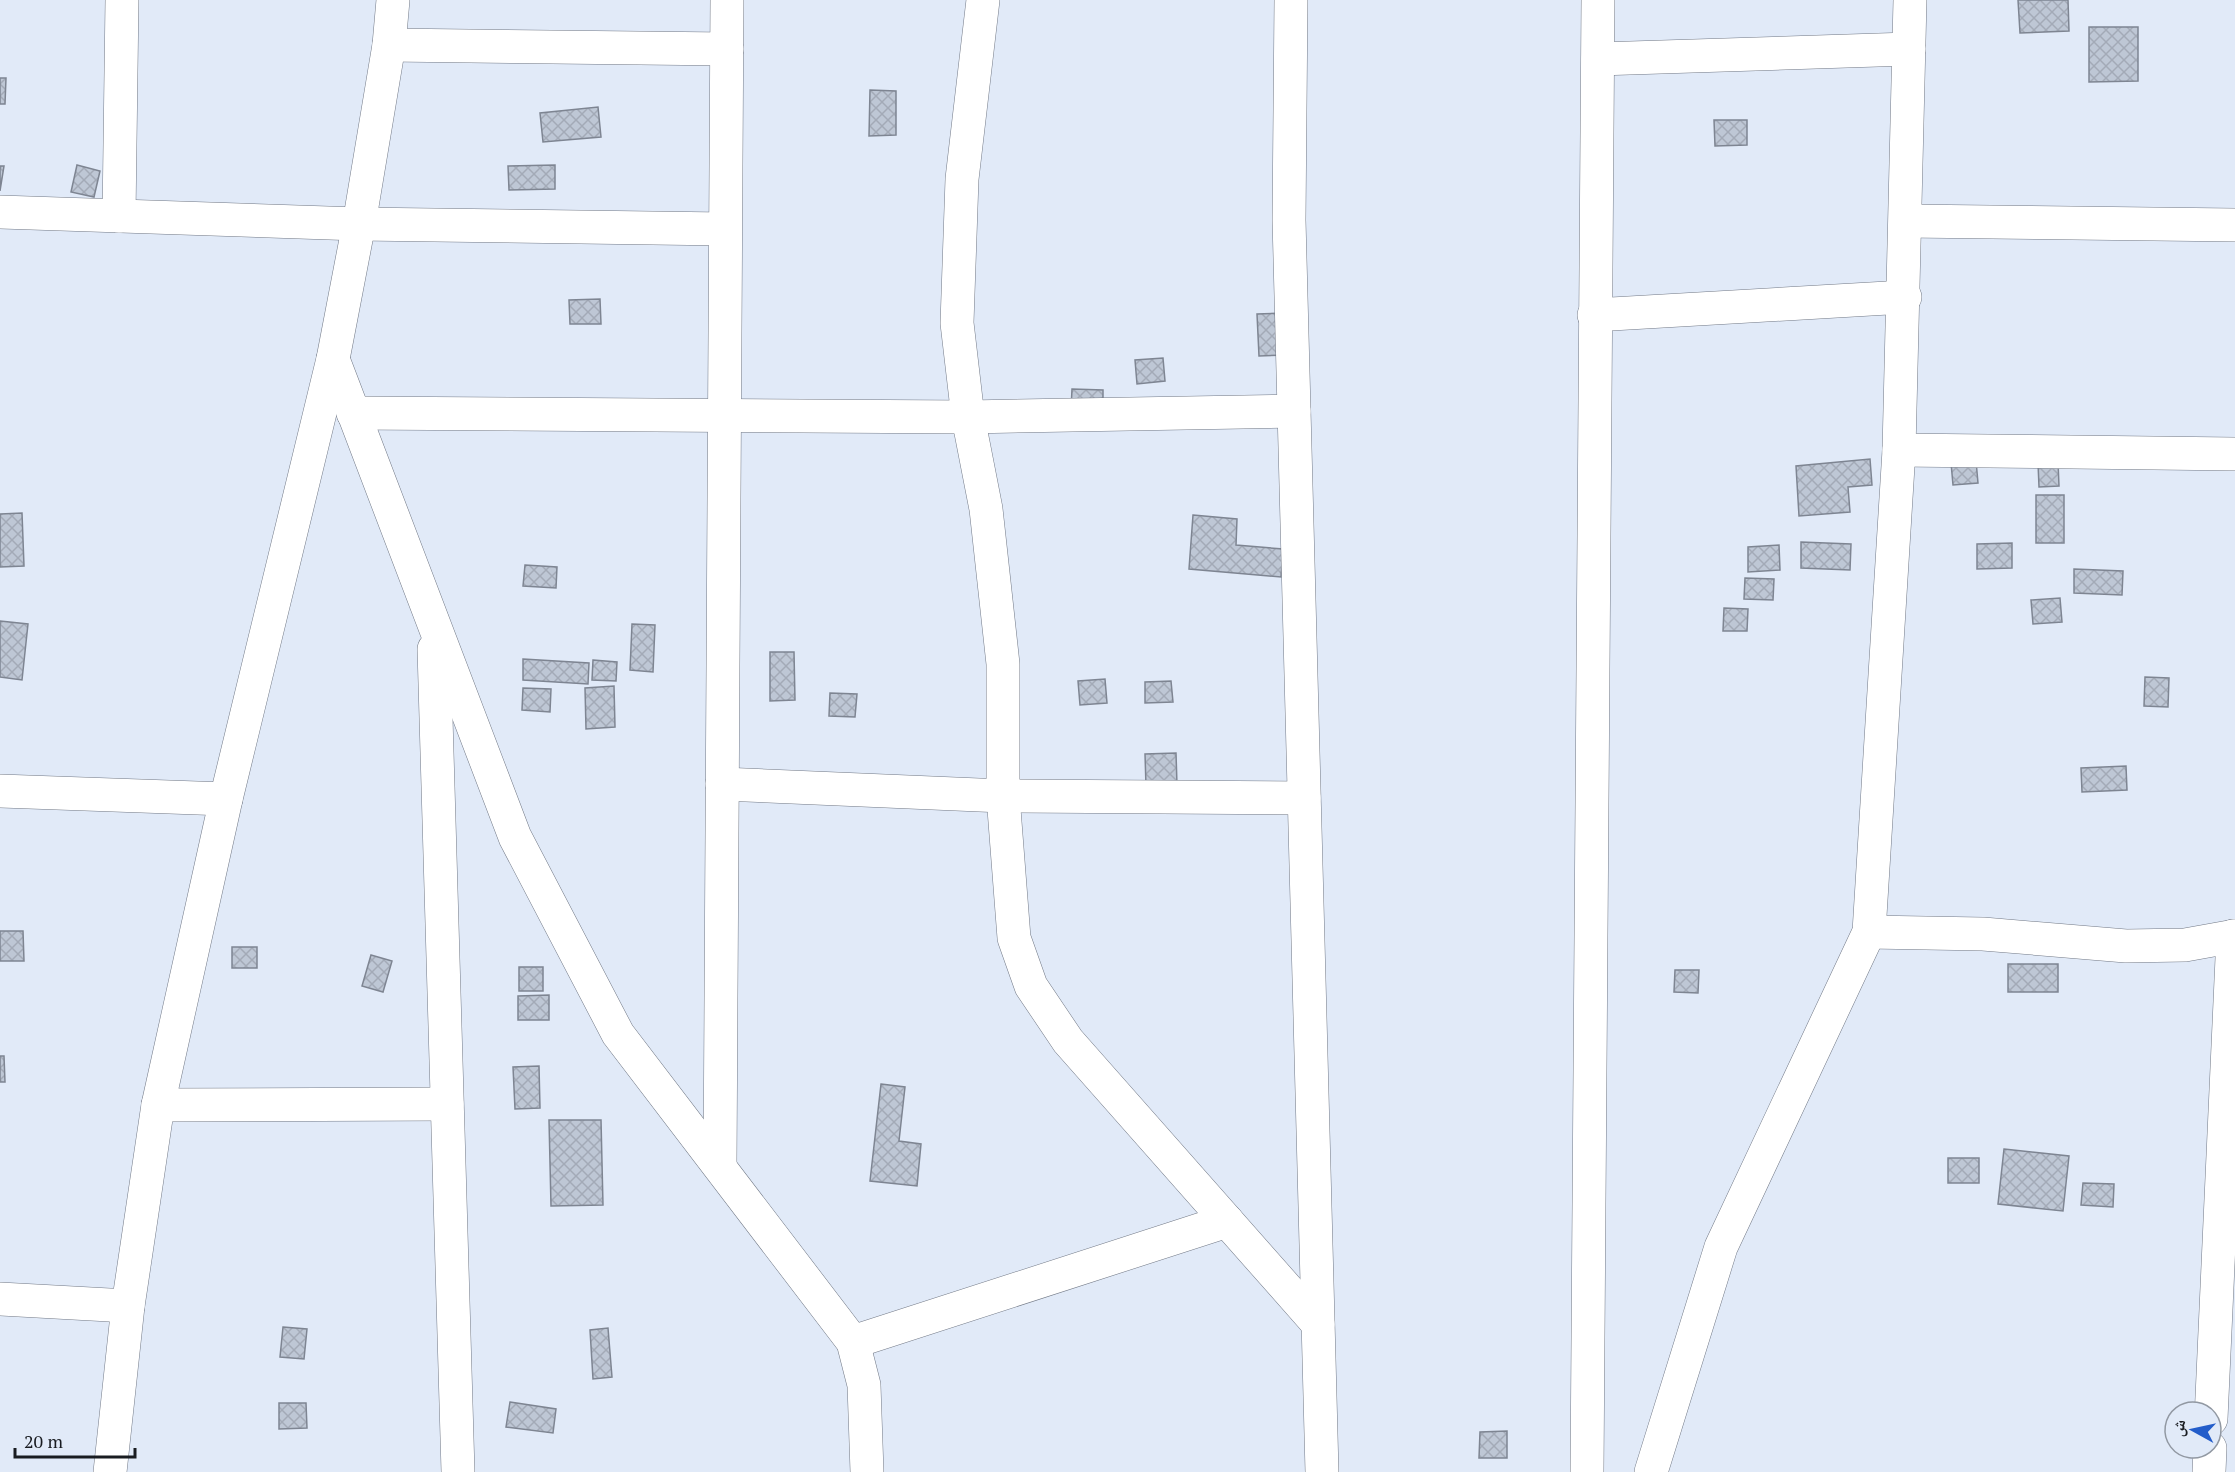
<svg xmlns="http://www.w3.org/2000/svg" width="2235" height="1472" font-family="'PT Serif','Noto Naskh Arabic',serif">
<style>
.building{fill:url(#building-cross-hatch);stroke:#7e8592;stroke-width:1.5}
.lines{fill:none;stroke-linecap:round;stroke-linejoin:round}
.street-casing{stroke:#727986;stroke-width:34}
.street{stroke:#fff;stroke-width:33}
</style>
<defs>
<pattern id="building-cross-hatch" width="8" height="8" patternUnits="userSpaceOnUse" patternTransform="scale(1.5)"><rect width="8" height="8" fill="#bec7d5"/><path d="M0 0l8 8M0 8l8-8" fill="none" stroke="#a3aab7"/></pattern>
</defs>
<rect width="100%" height="100%" fill="#e1eaf8"/>
<g class="building">
<polygon points="2018,0 2068,0 2069,31 2020,33"/>
<polygon points="2089,27 2138,27 2138,81 2089,82"/>
<polygon points="0,78 6,78 5,104 0,104"/>
<polygon points="870,90 896,91 896,135 869,136"/>
<polygon points="598,107 601,137 543,142 540,113"/>
<polygon points="1714,120 1747,120 1747,145 1715,146"/>
<polygon points="77,165 100,171 94,197 71,192"/>
<polygon points="555,165 555,189 509,190 508,166"/>
<polygon points="0,166 4,166 0,191"/>
<polygon points="600,299 601,324 570,324 569,300"/>
<polygon points="1285,313 1286,355 1259,356 1257,314"/>
<polygon points="1163,358 1165,381 1137,384 1135,360"/>
<polygon points="1072,389 1103,390 1103,411 1071,410"/>
<polygon points="1974,438 1978,483 1953,485 1949,440"/>
<polygon points="1870,459 1872,485 1848,487 1850,512 1799,516 1796,466"/>
<polygon points="2058,462 2059,486 2039,487 2038,463"/>
<rect x="2036" y="495" width="28" height="48"/>
<polygon points="22,513 24,566 0,567 0,514"/>
<polygon points="1193,515 1237,519 1236,545 1283,549 1281,577 1189,569"/>
<polygon points="1801,542 1851,544 1850,570 1801,568"/>
<polygon points="2012,543 2012,568 1977,569 1977,544"/>
<polygon points="1779,545 1780,570 1748,572 1748,547"/>
<polygon points="525,565 557,567 556,588 523,586"/>
<polygon points="2074,569 2123,571 2122,595 2074,593"/>
<polygon points="1745,578 1774,579 1773,600 1744,599"/>
<polygon points="2060,598 2062,622 2033,624 2031,600"/>
<polygon points="1724,608 1748,609 1747,631 1723,631"/>
<polygon points="0,621 28,624 22,680 0,677"/>
<polygon points="632,624 655,625 653,672 630,670"/>
<polygon points="770,652 794,652 795,700 770,701"/>
<polygon points="523,659 589,663 588,684 523,680"/>
<polygon points="593,660 617,662 616,681 592,680"/>
<polygon points="2145,677 2169,678 2168,707 2144,706"/>
<polygon points="1105,679 1107,703 1080,705 1078,681"/>
<polygon points="1171,681 1173,702 1145,703 1145,682"/>
<polygon points="614,686 615,727 586,729 585,688"/>
<polygon points="523,688 551,689 550,712 522,710"/>
<polygon points="830,693 857,694 855,717 829,716"/>
<polygon points="1176,753 1177,785 1146,786 1145,754"/>
<polygon points="2126,766 2127,790 2082,792 2081,768"/>
<polygon points="0,931 23,931 24,961 0,961"/>
<rect x="232" y="947" width="25" height="21"/>
<polygon points="371,955 392,961 383,992 362,986"/>
<rect x="2008" y="964" width="50" height="28"/>
<rect x="519" y="967" width="24" height="24"/>
<polygon points="1675,970 1699,970 1698,993 1674,992"/>
<polygon points="549,995 549,1020 518,1020 518,996"/>
<polygon points="0,1056 4,1056 5,1082 0,1082"/>
<polygon points="539,1066 540,1108 515,1109 513,1067"/>
<polygon points="881,1084 905,1087 899,1141 921,1144 917,1186 870,1181"/>
<polygon points="549,1120 601,1120 603,1205 551,1206"/>
<polygon points="2004,1149 2069,1156 2063,1211 1998,1204"/>
<rect x="1948" y="1158" width="31" height="25"/>
<polygon points="2083,1183 2114,1184 2113,1207 2081,1205"/>
<polygon points="283,1327 307,1329 304,1359 280,1357"/>
<polygon points="608,1328 612,1377 593,1379 590,1330"/>
<polygon points="510,1402 556,1409 553,1433 506,1427"/>
<polygon points="279,1403 306,1403 307,1428 279,1429"/>
<polygon points="1507,1431 1507,1458 1479,1458 1480,1432"/>
</g>
<g class="lines">
<g class="street-casing">
<g id="street">
<polyline points="983,0 962,179 957,323 968,417 986,509 1003,664 1003,796 1014,938 1031,986 1068,1041 1318,1324"/>
<polyline points="1291,0 1289,220 1322,1472"/>
<polyline points="389,45 727,49"/>
<polyline points="1598,59 1909,49"/>
<polyline points="0,212 359,224 725,229"/>
<polyline points="119,216 122,0"/>
<polyline points="1906,221 2235,225"/>
<polyline points="1594,315 1905,297"/>
<polyline points="333,359 515,837 618,1034 853,1342 864,1385 867,1472"/>
<polyline points="353,413 968,417 1294,411"/>
<polyline points="1899,450 2235,454"/>
<polyline points="434,649 458,1472"/>
<polyline points="722,784 1003,796 1304,798"/>
<polyline points="0,791 226,799"/>
<polyline points="1869,932 1983,934 2126,946 2185,945 2235,936"/>
<polyline points="158,1105 447,1104"/>
<polyline points="720,1166 727,0"/>
<polyline points="0,1299 128,1306"/>
<polyline points="853,1342 1227,1221"/>
<polyline points="2211,1419 2233,936"/>
<polyline points="110,1472 128,1306 158,1105 226,799 333,359 359,224 389,45 393,0"/>
<polyline points="1587,1472 1598,0"/>
<polyline points="1651,1472 1721,1247 1869,932 1899,450 1910,0"/>
<polyline points="2209,1472 2210,1448"/>
</g>
</g>
<use href="#street" class="street"/>
</g>
<g transform="translate(2193 1430) rotate(278)"><circle r="28" fill="#e1eaf8" stroke="#9198a2" stroke-width="1.5"/>
<path d="M0-4.5L10 22L0 15L-10 22Z" fill="#235dca"/>
<text y="-9" font-size="16" font-weight="bold" text-anchor="middle" fill="#191c21">ش</text>
</g>
<path d="M15 1448v9h120v-9" fill="none" stroke="#191c21" stroke-width="3"/>
<text x="24" y="1448" font-size="18" fill="#191c21" stroke="#e1eaf8" stroke-width="4.5" paint-order="stroke">20 m</text>
</svg>
